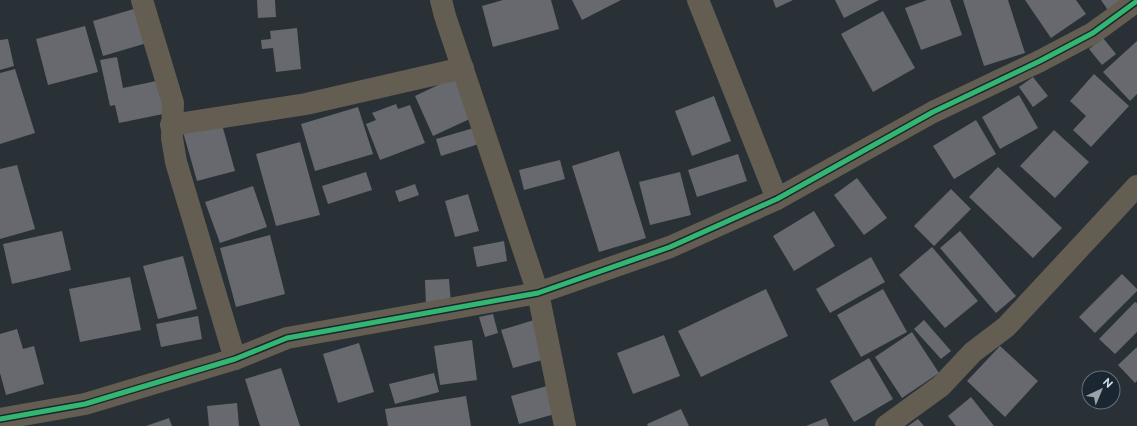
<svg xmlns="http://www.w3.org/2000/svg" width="1137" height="426" font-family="Raleway,sans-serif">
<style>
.building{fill:#67696f}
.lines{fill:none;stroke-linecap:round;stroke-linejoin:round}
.minor{stroke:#645d52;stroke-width:22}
.cycleway-casing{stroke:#1a2631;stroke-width:8}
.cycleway{stroke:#33b770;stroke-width:5}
</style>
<rect width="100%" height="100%" fill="#293036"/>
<g class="building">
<polygon points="257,0 275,0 276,17 258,18"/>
<polygon points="503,0 551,0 559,29 493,47 482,6"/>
<polygon points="572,0 621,0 582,20"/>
<polygon points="773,0 793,0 776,8"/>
<polygon points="835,0 879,0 844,18"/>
<polygon points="927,0 950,0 962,35 921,50 905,8"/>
<polygon points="963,0 1008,0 1025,53 984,66"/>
<polygon points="1025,0 1076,0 1086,14 1051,38"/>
<polygon points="1101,0 1135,0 1112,16"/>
<polygon points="137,8 147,43 103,56 93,21"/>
<polygon points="883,11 915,68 873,92 841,34"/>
<polygon points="85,26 98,72 48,85 36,39"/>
<polygon points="297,28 301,69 276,72 273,48 262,49 261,40 271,39 270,31"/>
<polygon points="1103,38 1116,54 1102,65 1089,49"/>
<polygon points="8,39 14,66 0,70 0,40"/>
<polygon points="1137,41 1137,94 1130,101 1103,72"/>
<polygon points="117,57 123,88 161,80 168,113 119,123 115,105 110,106 100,60"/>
<polygon points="15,69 35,133 0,144 0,73"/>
<polygon points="1094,74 1129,106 1091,147 1073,130 1086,116 1070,101"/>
<polygon points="455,77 474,117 433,136 415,96"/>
<polygon points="1033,77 1048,96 1033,107 1019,87"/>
<polygon points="1019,95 1038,128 1000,149 982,117"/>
<polygon points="714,96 731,141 692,156 675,111"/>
<polygon points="396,104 398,109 410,105 425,143 380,160 366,124 376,120 372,113"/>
<polygon points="358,107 373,154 315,171 301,124"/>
<polygon points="976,120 996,154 954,179 933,146"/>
<polygon points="221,121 235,171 197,181 183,132"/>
<polygon points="477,127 482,143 441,156 436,139"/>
<polygon points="1054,130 1089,162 1055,198 1020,166"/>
<polygon points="300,142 320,215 276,226 256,154"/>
<polygon points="619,151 646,238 599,252 572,166"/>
<polygon points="738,154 747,181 697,197 688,170"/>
<polygon points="560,160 565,179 524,190 519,170"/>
<polygon points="17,165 35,229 0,239 0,169"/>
<polygon points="998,167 1062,228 1033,258 969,197"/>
<polygon points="366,172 372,190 328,204 322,186"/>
<polygon points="680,172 691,215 650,225 639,182"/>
<polygon points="857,178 887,218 864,235 834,195"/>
<polygon points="415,184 419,195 399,202 395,191"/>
<polygon points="253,186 267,227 220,243 205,202"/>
<polygon points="951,189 971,209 934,246 914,226"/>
<polygon points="468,194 479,231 455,237 445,201"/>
<polygon points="814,211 835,246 794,271 773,236"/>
<polygon points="62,231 71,270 12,284 3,244"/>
<polygon points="960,231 1016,296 996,313 940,248"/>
<polygon points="270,235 285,294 236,307 220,248"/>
<polygon points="504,241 507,261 477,267 473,247"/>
<polygon points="932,247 978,301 945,328 899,275"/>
<polygon points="183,256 197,309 158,319 143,266"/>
<polygon points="871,257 885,282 830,313 816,289"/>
<polygon points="1122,274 1137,289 1137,291 1095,333 1079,317"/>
<polygon points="130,277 141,330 80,342 69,289"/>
<polygon points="449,279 451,303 426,305 425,280"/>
<polygon points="766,289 788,336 701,377 678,331"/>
<polygon points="883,289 907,332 861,357 837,315"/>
<polygon points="1135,302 1137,303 1137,332 1115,354 1099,339"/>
<polygon points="493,314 498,333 485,337 479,317"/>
<polygon points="198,316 202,339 161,347 156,324"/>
<polygon points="534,320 546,359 513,368 501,330"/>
<polygon points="924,320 951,351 941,359 914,329"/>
<polygon points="17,329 23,349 34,346 44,384 6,395 0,373 0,334"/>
<polygon points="912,332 939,373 902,398 875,357"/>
<polygon points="664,335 680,376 633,394 617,353"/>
<polygon points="472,340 477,380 440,385 434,346"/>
<polygon points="359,343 374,392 338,403 323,354"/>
<polygon points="1000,346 1038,381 1005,417 967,381"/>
<polygon points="1137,347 1137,381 1135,383 1118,365"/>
<polygon points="869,358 893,399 854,422 830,381"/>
<polygon points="281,368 300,426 260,426 245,379"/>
<polygon points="434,373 439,392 395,404 389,384"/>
<polygon points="547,386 555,414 519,424 511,396"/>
<polygon points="466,396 471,426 388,426 385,409"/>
<polygon points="971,397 994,426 956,426 948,416"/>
<polygon points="237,403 239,426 209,426 207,406"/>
<polygon points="681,409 689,426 648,426 647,424"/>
<polygon points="169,418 172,426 146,426"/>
<polygon points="826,418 829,426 806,426"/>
<polygon points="918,419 924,426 908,426"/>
</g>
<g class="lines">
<g class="minor">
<polyline points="142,0 173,103 172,138 176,162 235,359"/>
<polyline points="441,0 445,16 538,293 565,426"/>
<polyline points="698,0 777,199"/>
<polyline points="171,125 306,104 463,68"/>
<polyline points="0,419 85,404 235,359 287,338 538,293 670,247 777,199 933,112 1040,61 1093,33 1137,1"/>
<polyline points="886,426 941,386 973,352 1006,327 1137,186"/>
</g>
<g class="cycleway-casing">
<polyline id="cycleway" points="0,419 85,404 235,359 287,338 538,293 670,247 777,199 933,112 1040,61 1093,33 1137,1"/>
</g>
<use href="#cycleway" class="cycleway"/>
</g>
<g transform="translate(1101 390) rotate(44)"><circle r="19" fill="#1a2631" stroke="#66707a"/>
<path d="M0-3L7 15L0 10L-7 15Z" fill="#9ba2aa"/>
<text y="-6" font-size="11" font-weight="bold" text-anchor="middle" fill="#d8e0e8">N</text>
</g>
</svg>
